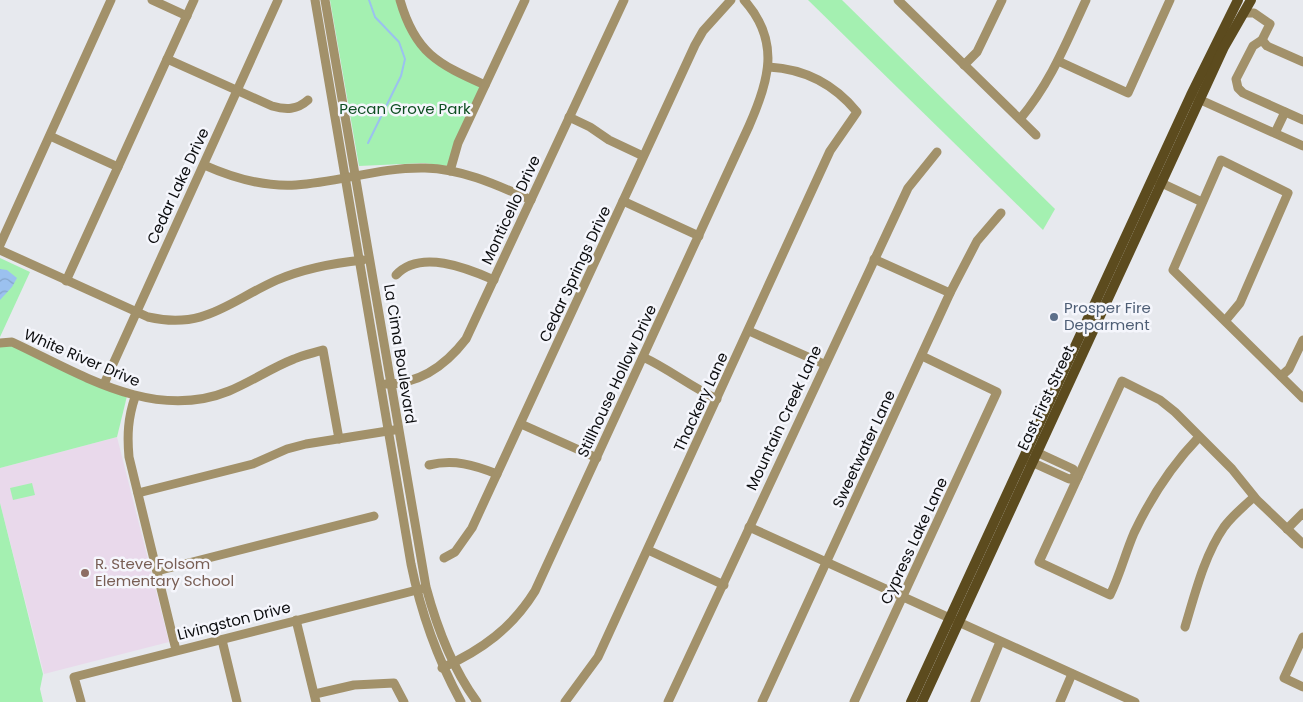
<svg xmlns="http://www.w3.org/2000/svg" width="1303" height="702" font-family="Poppins,sans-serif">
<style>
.education{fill:#e9d9eb}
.green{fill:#a4f0b1}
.water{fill:url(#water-waves)}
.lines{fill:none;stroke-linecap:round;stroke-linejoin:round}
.stream{stroke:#9bc1ef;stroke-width:2}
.minor{stroke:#a2916a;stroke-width:9}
.major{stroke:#5c4b1e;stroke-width:10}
.service-dot{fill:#5c6f8a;stroke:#f5f6fc;stroke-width:2}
.education-dot{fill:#8d6e63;stroke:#f5f6fc;stroke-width:2}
.labels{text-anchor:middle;stroke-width:5;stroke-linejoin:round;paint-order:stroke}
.park-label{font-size:15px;fill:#0e4e22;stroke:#f5f6fc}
.street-label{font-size:15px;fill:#0c0d0f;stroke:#f5f6fc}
.service-label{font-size:15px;fill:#4e5e75;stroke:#f5f6fc;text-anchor:start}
.education-label{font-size:15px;fill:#785e54;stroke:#f5f6fc;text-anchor:start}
</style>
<defs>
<pattern id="water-waves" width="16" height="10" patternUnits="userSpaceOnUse" patternTransform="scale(1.25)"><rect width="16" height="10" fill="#9bc1ef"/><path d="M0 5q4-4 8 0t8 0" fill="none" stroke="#84a5cc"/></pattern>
</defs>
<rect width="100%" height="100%" fill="#e7e9ee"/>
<polygon class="education" points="117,437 169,642 44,674 0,503 0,468"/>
<g class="green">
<polygon points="330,0 396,0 409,34 480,87 447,166 424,163 359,166"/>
<polygon points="808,0 842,0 1055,209 1043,230"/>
<polygon points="0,258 30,272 0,337"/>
<polygon points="0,341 127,396 117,437 0,468"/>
<polygon points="32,483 35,495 13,500 10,488"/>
<polygon points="0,503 43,674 40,689 43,702 0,702"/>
</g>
<polygon class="water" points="0,269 7,270 17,278 12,287 0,300"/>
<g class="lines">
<polyline class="stream" points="368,143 401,76 405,59 399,42 375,17 369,0"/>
<g class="minor">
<polyline points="152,0 187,16"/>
<path d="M315,0l96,564c10,49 26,94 50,138"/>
<path d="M325,0l101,587c11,41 26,81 51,115"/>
<path d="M400,0c15,53 38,64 85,85"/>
<polyline points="898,0 1036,135"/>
<polyline points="1245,13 1254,13 1270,24 1262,40 1253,46 1236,79 1238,88 1243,93 1303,120"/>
<polyline points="1262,40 1267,46 1303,62"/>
<path d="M167,59l105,47c14,4 25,4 36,-6"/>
<polyline points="1058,61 1128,93 1170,0"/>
<polyline points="964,65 977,52 1002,0"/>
<polyline points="1194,97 1303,146"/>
<polyline points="569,117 590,127 609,140 643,156"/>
<path d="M1020,119c31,-37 46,-76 66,-119"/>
<polyline points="1275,133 1285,112"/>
<polyline points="50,136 118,167"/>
<path d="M204,165c29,13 60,22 92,20 44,-3 85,-18 129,-17 38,1 72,17 106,32"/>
<polyline points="450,171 458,143 525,0"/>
<polyline points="1155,180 1202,202"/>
<polyline points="623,201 699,236"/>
<polyline points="0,245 111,0"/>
<path d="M0,250l148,67c57,13 80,-15 129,-37 26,-11 57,-17 86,-20"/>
<polyline points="874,259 950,293"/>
<path d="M396,275c24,-26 71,-7 98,5"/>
<polyline points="66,281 194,0"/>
<polyline points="1225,321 1240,303 1288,193 1221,160 1173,270 1303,398"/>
<polyline points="749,331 824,364"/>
<path d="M0,343l12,-1c67,31 141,80 217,49 22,-9 42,-23 65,-32 9,-4 19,-6 29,-9l16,89"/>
<path d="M643,357c26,12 48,30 74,42"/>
<polyline points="1281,376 1289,369 1303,340"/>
<polyline points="104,384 278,0"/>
<path d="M386,384c34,0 60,-19 80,-45l158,-339"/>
<path d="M135,397c-7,21 -8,38 -6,60l47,193"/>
<polyline points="521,424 597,458"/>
<path d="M1199,437c-28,29 -48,60 -65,96 -9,21 -14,42 -24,62l-71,-33 83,-181 38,19 15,12 57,57 25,31 46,44"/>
<polyline points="1027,460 1069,479 1078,477 1073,469 1032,450"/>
<path d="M429,465c25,-6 45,0 68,9"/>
<polyline points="138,493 253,464 287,449 306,444 394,430"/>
<polyline points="749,527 1135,702"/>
<polyline points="1287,529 1303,513"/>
<polyline points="648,550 724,585"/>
<polyline points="444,558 455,552 472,528 695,45 703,31 731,0"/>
<polyline points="157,571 374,516"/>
<polyline points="296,620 316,702"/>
<path d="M1185,627c10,-33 19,-71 39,-100 8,-11 20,-21 30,-30"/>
<polyline points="1303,637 1284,678 1303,687"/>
<polyline points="222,640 237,702"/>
<path d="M442,668c40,-18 70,-40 93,-77l214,-465c20,-45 32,-85 -5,-126"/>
<polyline points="315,694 354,685 394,683 404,702"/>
<polyline points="81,702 74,677 421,589"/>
<path d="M565,702l33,-45 232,-506 27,-39c-23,-28 -52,-43 -88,-45"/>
<polyline points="668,702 908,188 937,152"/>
<polyline points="762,702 950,293 977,241 1001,213"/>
<polyline points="854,702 997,392 922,356"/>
<polyline points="975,702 1000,642"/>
<polyline points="1060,702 1072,674"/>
</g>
<g class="major">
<polyline points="911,702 1191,95 1238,0"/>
<polyline points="922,702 1224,47 1251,0"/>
</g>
</g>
<circle class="service-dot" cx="1054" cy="317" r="5"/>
<circle class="education-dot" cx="85" cy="573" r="5"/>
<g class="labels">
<g class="park-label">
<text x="405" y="114">Pecan Grove Park</text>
</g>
<g class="street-label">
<text transform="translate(178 186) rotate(-65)" y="5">Cedar Lake Drive</text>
<text transform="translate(511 210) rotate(-65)" y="5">Monticello Drive</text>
<text transform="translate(575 274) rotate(-65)" y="5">Cedar Springs Drive</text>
<text transform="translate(400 354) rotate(81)" y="5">La Cima Boulevard</text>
<text transform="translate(82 358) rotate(23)" y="5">White River Drive</text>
<text transform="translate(617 381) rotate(-65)" y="5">Stillhouse Hollow Drive</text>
<text transform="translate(1046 398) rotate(-65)" y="5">East First Street</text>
<text transform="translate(701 402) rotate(-65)" y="5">Thackery Lane</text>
<text transform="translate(784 418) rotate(-65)" y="5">Mountain Creek Lane</text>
<text transform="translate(864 449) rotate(-65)" y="5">Sweetwater Lane</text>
<text transform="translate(914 541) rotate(-65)" y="5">Cypress Lake Lane</text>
<text transform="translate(234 621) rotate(-14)" y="5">Livingston Drive</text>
</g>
<g class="service-label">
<text x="1064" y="313">Prosper Fire<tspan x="1064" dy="17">Deparment</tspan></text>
</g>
<g class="education-label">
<text x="95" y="569">R. Steve Folsom<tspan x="95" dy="17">Elementary School</tspan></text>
</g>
</g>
</svg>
